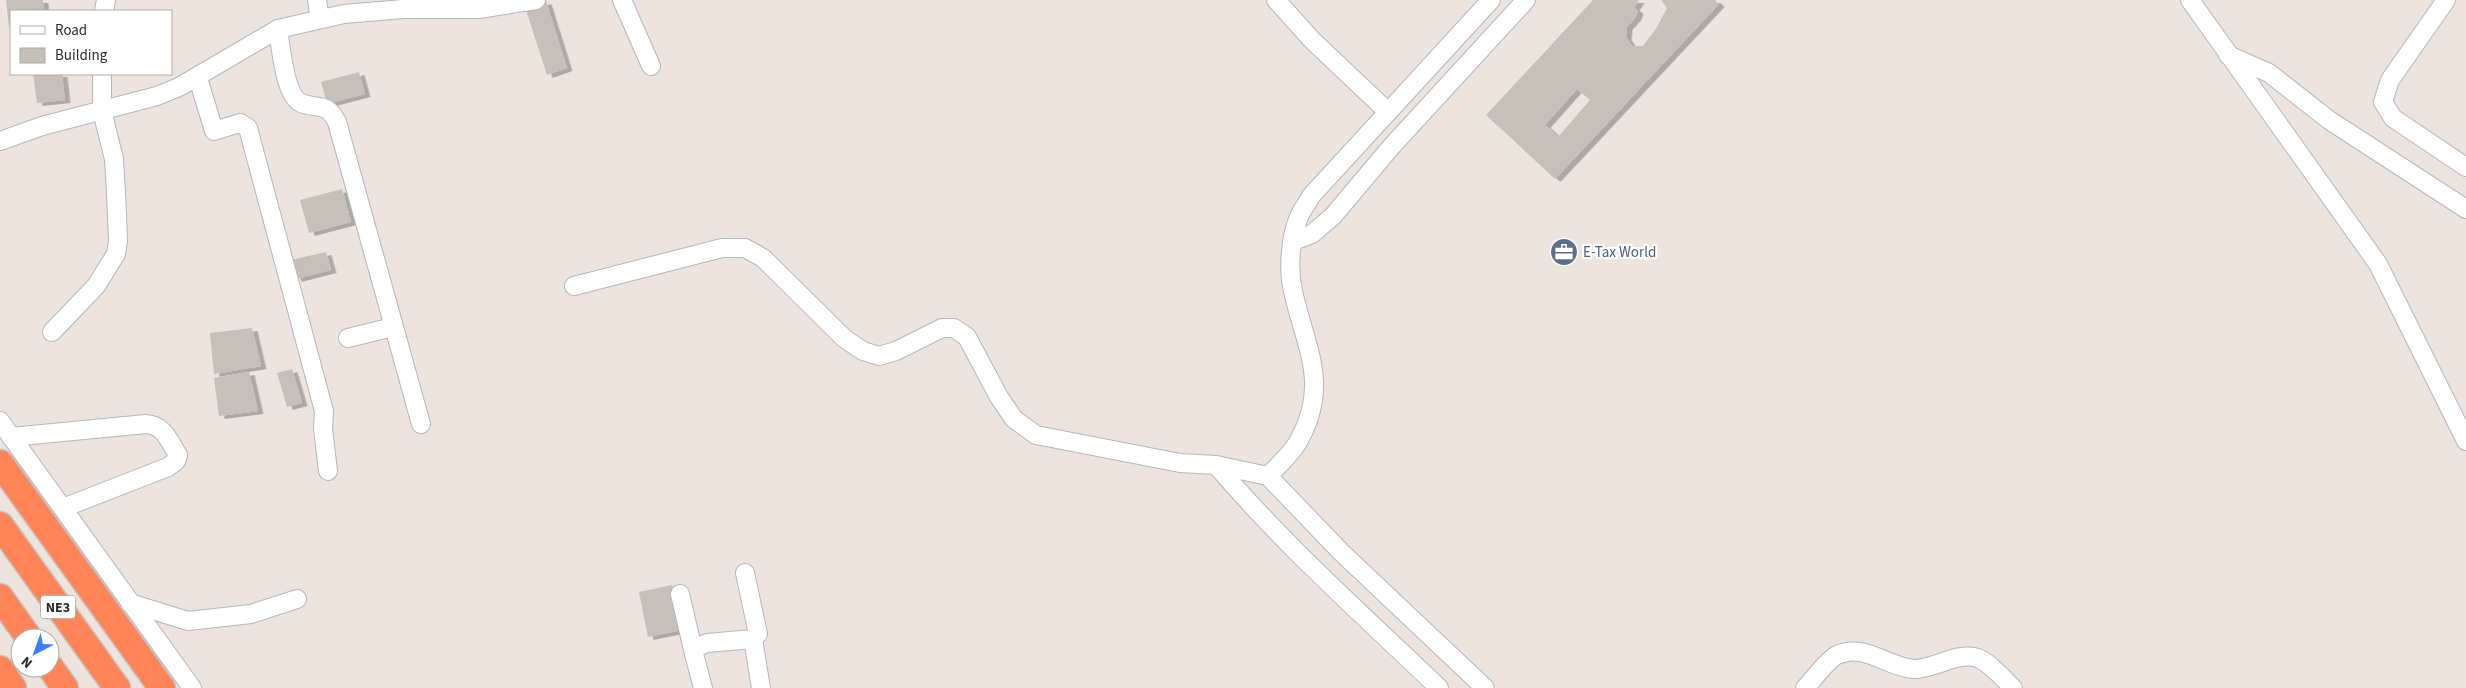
<svg xmlns="http://www.w3.org/2000/svg" width="2466" height="688" font-family="'Source Sans 3',sans-serif">
<style>
.building{fill:#c6c0b9;fill-rule:evenodd;filter:url(#shadow)}
.lines{fill:none;stroke-linecap:round;stroke-linejoin:round}
.minor-casing{stroke:#b2b6c0;stroke-width:20}
.highway-casing{stroke:#c4c4c4;stroke-width:29}
.minor{stroke:#fff;stroke-width:18}
.highway{stroke:#ff8558;stroke-width:26}
.labels{text-anchor:middle;stroke-width:4.5;stroke-linejoin:round;paint-order:stroke}
.shield{fill:#fff;stroke:#6b6b6b;stroke-width:1}
.shield-label{font-size:14px;font-weight:bold;fill:#2c2c2c}
.service-label{font-size:15px;fill:#4e5e75;stroke:#fff;text-anchor:start}
</style>
<defs>
<filter id="shadow"><feDropShadow dx="5.5" dy="3" stdDeviation="0" flood-color="#0004"/></filter>
</defs>
<rect width="100%" height="100%" fill="#eee4de"/>
<g class="building">
<polygon points="6,0 43,0 44,11 11,11 11,27 9,27"/>
<path d="M1593,0h46l-5,8 4,3 -2,6 -9,10 -1,10 6,9h11l14,-19 10,-19 -6,-8h54l4,4 -164,175 -69,-64zM1577,89l13,11 -32,37 -13,-12z"/>
<polygon points="546,1 567,68 547,75 525,7"/>
<polygon points="359,72 365,94 327,104 321,82"/>
<polygon points="33,74 62,74 65,100 37,103"/>
<polygon points="342,189 351,222 309,233 300,200"/>
<polygon points="326,252 331,270 296,279 291,260"/>
<polygon points="252,328 261,366 214,374 210,333"/>
<polygon points="292,369 302,403 287,407 277,373"/>
<polygon points="249,372 258,411 219,416 214,378"/>
<polygon points="672,585 682,630 648,637 639,592"/>
</g>
<g class="lines">
<g class="minor-casing">
<g id="minor">
<polyline points="317,0 320,19"/>
<polyline points="622,0 651,66"/>
<polyline points="1276,0 1312,40 1388,112"/>
<polyline points="2190,0 2378,264 2466,441"/>
<polyline points="2446,0 2390,80 2383,102 2393,118 2466,167"/>
<polyline points="104,11 106,0"/>
<path d="M278,29c3,17 6,66 23,74 18,7 25,-2 36,19l84,302"/>
<polyline points="2228,55 2269,73 2329,120 2466,209"/>
<polyline points="198,78 214,131 240,123 248,128 324,411 323,429 328,471"/>
<polyline points="0,141 42,126 157,96 179,87 278,29 344,14 403,9 479,9 536,0"/>
<polyline points="1293,241 1312,234 1333,216 1391,147 1526,0"/>
<polyline points="574,286 722,248 745,248 763,258 845,339 863,351 879,356 896,351 942,328 954,328 967,337 999,397 1014,419 1036,435 1180,463 1216,465 1268,476 1341,552 1485,688"/>
<polyline points="52,332 96,286 116,254 118,240 116,193 114,159 102,111 102,74"/>
<polyline points="348,338 393,327"/>
<polyline points="0,421 192,688"/>
<path d="M11,437l135,-13c18,1 23,17 32,31l-2,6 -8,6 -105,41"/>
<path d="M1216,465c68,80 147,150 223,223"/>
<path d="M1268,476c10,-10 23,-22 30,-34 33,-58 7,-95 -5,-151 -5,-21 -3,-51 5,-72 3,-8 9,-15 13,-23l180,-196"/>
<polyline points="680,594 694,654"/>
<polyline points="130,603 188,621 251,614 297,599"/>
<polyline points="753,639 761,688"/>
<polyline points="703,688 694,654 697,647 707,643 753,639 758,634 745,573"/>
<path d="M1805,688c8,-8 22,-28 32,-33 26,-13 52,13 77,14 21,0 44,-18 64,-11 13,6 25,20 35,30"/>
</g>
</g>
<g class="highway-casing">
<g id="highway">
<polyline points="0,463 162,688"/>
<polyline points="0,525 117,688"/>
<polyline points="0,597 29,638"/>
<polyline points="50,667 65,688"/>
<polyline points="0,669 13,688"/>
</g>
</g>
<use href="#minor" class="minor"/>
<use href="#highway" class="highway"/>
</g>
<defs>
<g id="office-disc" transform="scale(1.4375)"><circle r="9.5" fill="#5c6f8a" stroke="#fff"/><path d="M-6-3h4V-5.5h4V-3h4V5H-6ZM-1-4.5V-3h2v-1.5ZM-6 0V1H6V0Z" fill="#fff"/></g>
</defs>
<g fill-rule="evenodd">
<use href="#office-disc" x="1564" y="252"/>
</g>
<g class="labels">
<rect class="shield" x="40.5" y="595.5" width="35" height="23" rx="4"/>
<g class="shield-label">
<text x="58" y="612">NE3</text>
</g>
<g class="service-label">
<text x="1583" y="257">E-Tax World</text>
</g>
</g>
<rect x="10" y="10" width="162" height="65" fill="#ffffff" stroke="#ababab"/>
<rect x="20" y="26" width="25" height="8" fill="#ffffff" stroke="#ababab"/>
<text x="55" y="35" font-size="15" fill="#2c2c2c">Road</text>
<rect x="20" y="48" width="25" height="15" fill="#c6c0b9" stroke="#ababab"/>
<text x="55" y="60" font-size="15" fill="#2c2c2c">Building</text>
<g transform="translate(35 653) rotate(221)"><circle r="24" fill="#ffffff" stroke="#ababab"/>
<path d="M0-4L9 19L0 12L-9 19Z" fill="#3a7fff"/>
<text y="-8" font-size="14" font-weight="bold" text-anchor="middle" fill="#2c2c2c">N</text>
</g>
</svg>
